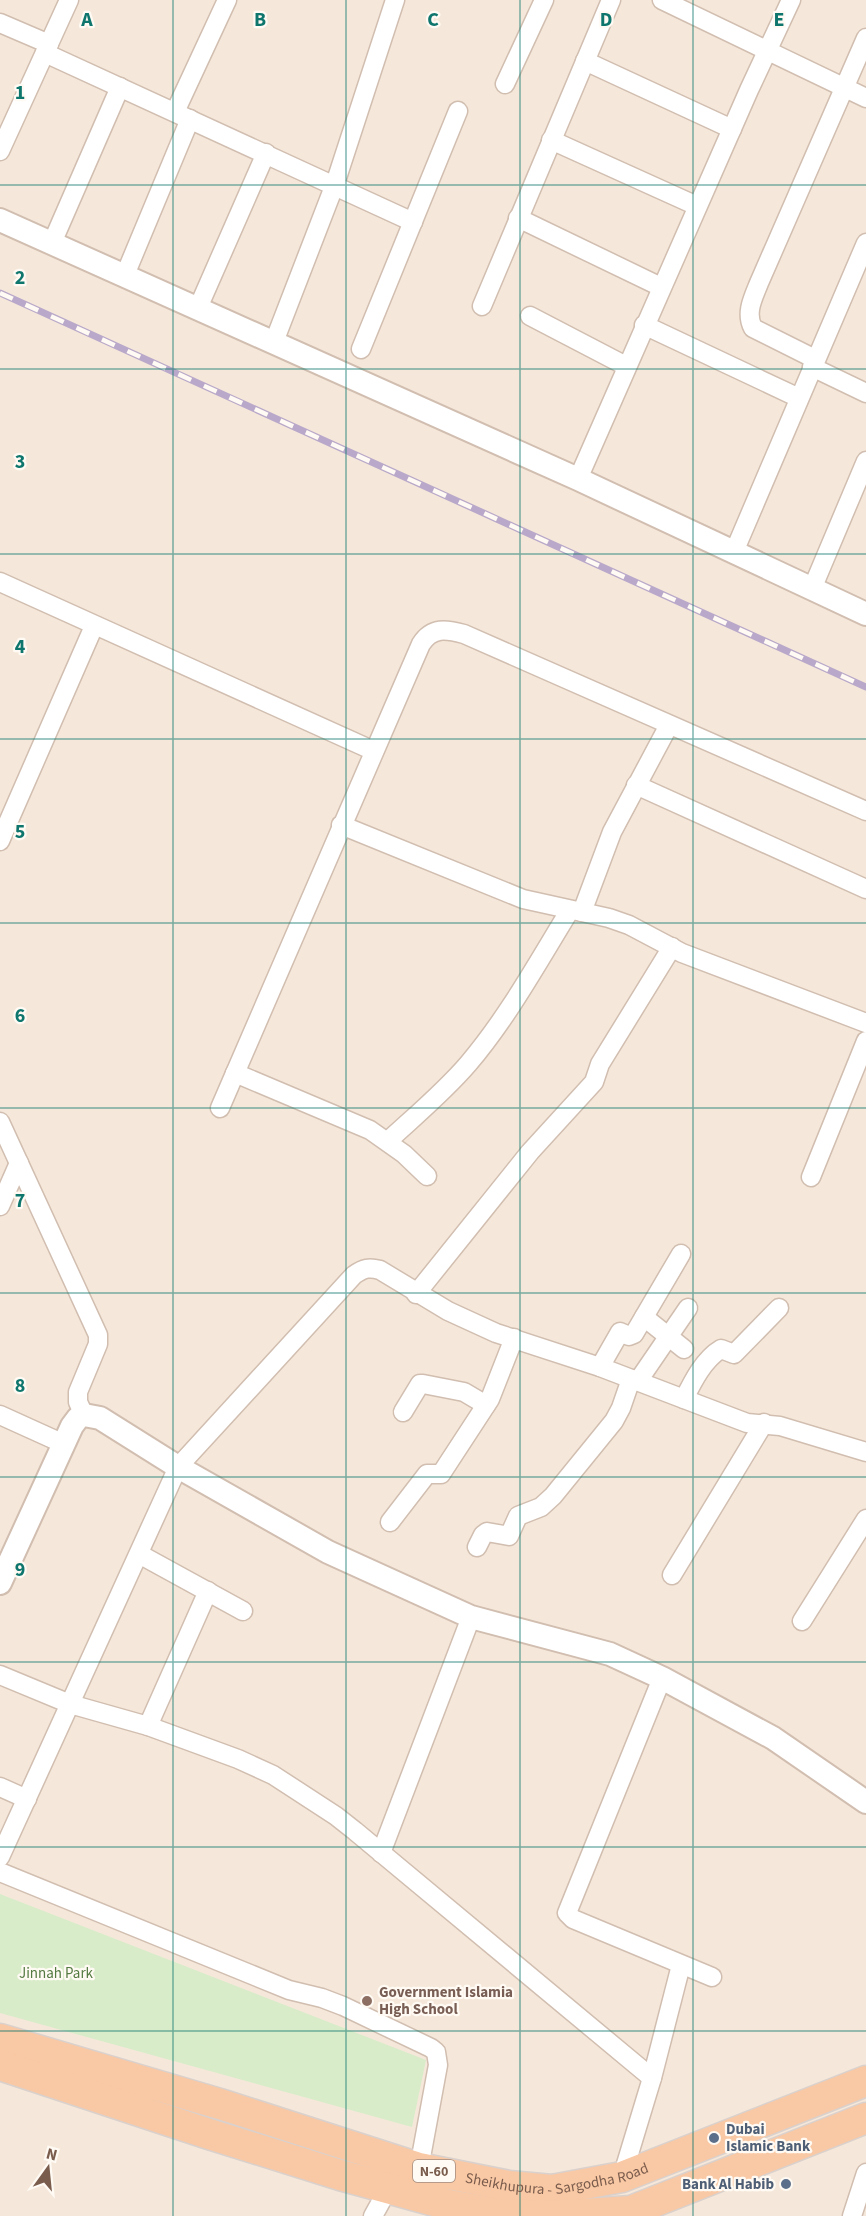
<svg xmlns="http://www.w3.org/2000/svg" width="866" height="2216" font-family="'Source Sans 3',sans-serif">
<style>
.residential{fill:#f5e8da}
.green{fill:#d8ecc9}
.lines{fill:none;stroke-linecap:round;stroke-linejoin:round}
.minor-casing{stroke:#d1beb0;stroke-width:21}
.tertiary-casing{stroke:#d1beb0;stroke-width:26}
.trunk-casing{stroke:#dad1cd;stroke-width:33}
.minor{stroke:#fff;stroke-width:18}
.tertiary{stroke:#fff;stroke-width:22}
.trunk{stroke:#f9c8a4;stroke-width:30}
.rail-casing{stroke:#b9a8c9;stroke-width:7}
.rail{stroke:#fffaf3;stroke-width:4.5;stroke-dasharray:14;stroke-linecap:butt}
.grid{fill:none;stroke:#0f766e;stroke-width:1.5;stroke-opacity:0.55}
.education-dot{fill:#8d6e63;stroke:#fffaf3;stroke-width:2}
.service-dot{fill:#5c6f8a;stroke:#fffaf3;stroke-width:2}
.labels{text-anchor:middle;stroke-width:4.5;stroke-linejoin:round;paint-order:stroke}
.shield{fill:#fffaf3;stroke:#a28b7f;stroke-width:1.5}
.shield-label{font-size:14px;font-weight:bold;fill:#7a5c4d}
.park-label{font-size:15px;fill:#537a41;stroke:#fffaf3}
.education-label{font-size:15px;font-weight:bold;fill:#785e54;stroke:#fffaf3;text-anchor:start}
.service-label{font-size:15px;font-weight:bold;fill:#4e5e75;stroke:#fffaf3;text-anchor:start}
.street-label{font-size:15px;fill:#7a5c4d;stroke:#fffaf3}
.grid-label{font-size:20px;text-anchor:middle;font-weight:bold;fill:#0f766e;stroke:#fffaf3;stroke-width:4.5;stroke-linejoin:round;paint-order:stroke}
</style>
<rect width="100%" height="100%" fill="#fdf6ec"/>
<rect class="residential" x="0" y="0" width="866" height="2216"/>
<polygon class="green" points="0,1894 426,2060 412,2127 0,2013"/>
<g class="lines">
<g class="minor-casing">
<g id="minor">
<polyline points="662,0 866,98"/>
<polyline points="0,23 49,44"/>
<polyline points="45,53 413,222"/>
<polyline points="585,61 732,129"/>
<polyline points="505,84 544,0"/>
<polyline points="175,112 227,0"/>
<polyline points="551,140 697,206"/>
<polyline points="0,151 69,0"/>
<polyline points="518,218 661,287"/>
<polyline points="52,243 120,87"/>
<polyline points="125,275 190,119"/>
<polyline points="482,306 611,0"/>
<polyline points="198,308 266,153"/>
<polyline points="530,316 626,366"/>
<polyline points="644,325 799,398"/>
<polyline points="274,342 335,184 395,0"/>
<polyline points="361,349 458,111"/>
<path d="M815,359l-62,-31c-8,-15 0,-30 6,-45l107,-245"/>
<polyline points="812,367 866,393"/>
<polyline points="578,479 749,90 791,0"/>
<polyline points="734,552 866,243"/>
<polyline points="0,582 374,751"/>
<polyline points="812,589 866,461"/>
<polyline points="636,785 866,889"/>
<polyline points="341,825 523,899 609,918 629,925 682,953 866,1023"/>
<polyline points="0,841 94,626"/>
<polyline points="582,912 612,832 669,725"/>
<polyline points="235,1073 370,1130 404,1154 427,1176"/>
<path d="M220,1108l201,-464c11,-17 25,-15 43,-10l402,177"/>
<polyline points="0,1122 98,1335 98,1344 78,1392 78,1402 84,1415"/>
<path d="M388,1141c27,-25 56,-49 80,-77 40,-47 70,-102 102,-154"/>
<polyline points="811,1177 866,1041"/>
<polyline points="0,1206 19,1163"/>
<polyline points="416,1294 530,1152 594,1082 600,1064 672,947"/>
<polyline points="644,1317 684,1349"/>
<polyline points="600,1367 620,1332 629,1336 634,1334 681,1254"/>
<polyline points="638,1381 688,1308"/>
<path d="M684,1399c9,-18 20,-40 37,-50l13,5 45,-46"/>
<polyline points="403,1412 420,1384 423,1384 464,1392 486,1405"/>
<polyline points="0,1415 64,1444"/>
<polyline points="390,1522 427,1474 441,1474 490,1399 514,1338"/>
<polyline points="477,1547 483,1535 487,1532 509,1536 518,1516 541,1507 553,1496 614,1421 621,1408 631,1379"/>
<polyline points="139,1554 243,1611"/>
<polyline points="672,1575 764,1423"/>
<polyline points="802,1621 866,1519"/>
<polyline points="0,1675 70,1704 148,1726 238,1759 273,1775 336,1816 355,1831 652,2078"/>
<polyline points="662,1678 567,1913 573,1919 712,1977"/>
<polyline points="148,1726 208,1591"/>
<polyline points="0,1787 27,1799"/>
<polyline points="381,1853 471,1617"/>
<path d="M0,1857l178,-390 176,-192c10,-7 15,-8 26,-5l68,41 48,22 104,34 147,56 33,3 86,26"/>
<polyline points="0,1872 289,1990 322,1998 343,2006 431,2048 436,2052 438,2065 419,2168"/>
<polyline points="622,2177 652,2078 681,1965"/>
<polyline points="373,2216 388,2189"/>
<polyline points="852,2216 866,2173"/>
</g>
</g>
<g class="tertiary-casing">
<g id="tertiary">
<polyline points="0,220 578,479 866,614"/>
<polyline points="0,1583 72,1426 78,1418 84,1415 100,1418 178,1467 328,1552 471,1617 610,1654 662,1678 773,1738 866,1802"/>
</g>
</g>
<g class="trunk-casing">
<g id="trunk">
<path id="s1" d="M0,2039l220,65 199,64 90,18 43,4 70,-13 244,-96"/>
<polyline points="0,2065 209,2134 340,2175 449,2205 499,2214 552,2216 631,2211 866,2118"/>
</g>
</g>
<use href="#minor" class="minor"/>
<use href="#tertiary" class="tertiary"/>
<use href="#trunk" class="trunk"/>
<g class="rail-casing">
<polyline id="rail" points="0,293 866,687"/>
</g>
<use href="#rail" class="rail"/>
</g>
<path class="grid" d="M173,0v2216M346,0v2216M520,0v2216M693,0v2216M0,185h866M0,369h866M0,554h866M0,739h866M0,923h866M0,1108h866M0,1293h866M0,1477h866M0,1662h866M0,1847h866M0,2031h866"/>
<circle class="education-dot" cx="367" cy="2001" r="6"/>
<g class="service-dot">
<circle cx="714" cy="2138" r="6"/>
<circle cx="786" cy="2184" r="6"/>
</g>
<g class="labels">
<rect class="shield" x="413" y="2160" width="42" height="22" rx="4.5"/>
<g class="shield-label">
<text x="434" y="2176">N-60</text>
</g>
<g class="park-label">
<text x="56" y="1978">Jinnah Park</text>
</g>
<g class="education-label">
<text x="379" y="1997">Government Islamia<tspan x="379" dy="17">High School</tspan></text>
</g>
<g class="service-label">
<text x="726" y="2134">Dubai<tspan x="726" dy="17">Islamic Bank</tspan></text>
<text x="774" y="2189" text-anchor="end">Bank Al Habib</text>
</g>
<g class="street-label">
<text dy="5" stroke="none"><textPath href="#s1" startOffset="579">Sheikhupura - Sargodha Road</textPath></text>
</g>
</g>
<g class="grid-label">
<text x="87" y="26">A</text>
<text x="260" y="26">B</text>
<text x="433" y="26">C</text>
<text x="606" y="26">D</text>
<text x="779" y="26">E</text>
<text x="20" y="99">1</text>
<text x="20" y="284">2</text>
<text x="20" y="468">3</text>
<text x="20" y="653">4</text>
<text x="20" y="838">5</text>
<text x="20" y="1022">6</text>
<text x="20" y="1207">7</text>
<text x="20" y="1392">8</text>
<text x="20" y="1576">9</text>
</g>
<g transform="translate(48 2168) rotate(15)" stroke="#fffaf3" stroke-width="4.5" paint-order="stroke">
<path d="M0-4.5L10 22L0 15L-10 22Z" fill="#7a5c4d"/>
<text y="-9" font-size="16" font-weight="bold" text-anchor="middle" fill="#7a5c4d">N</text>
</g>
</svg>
